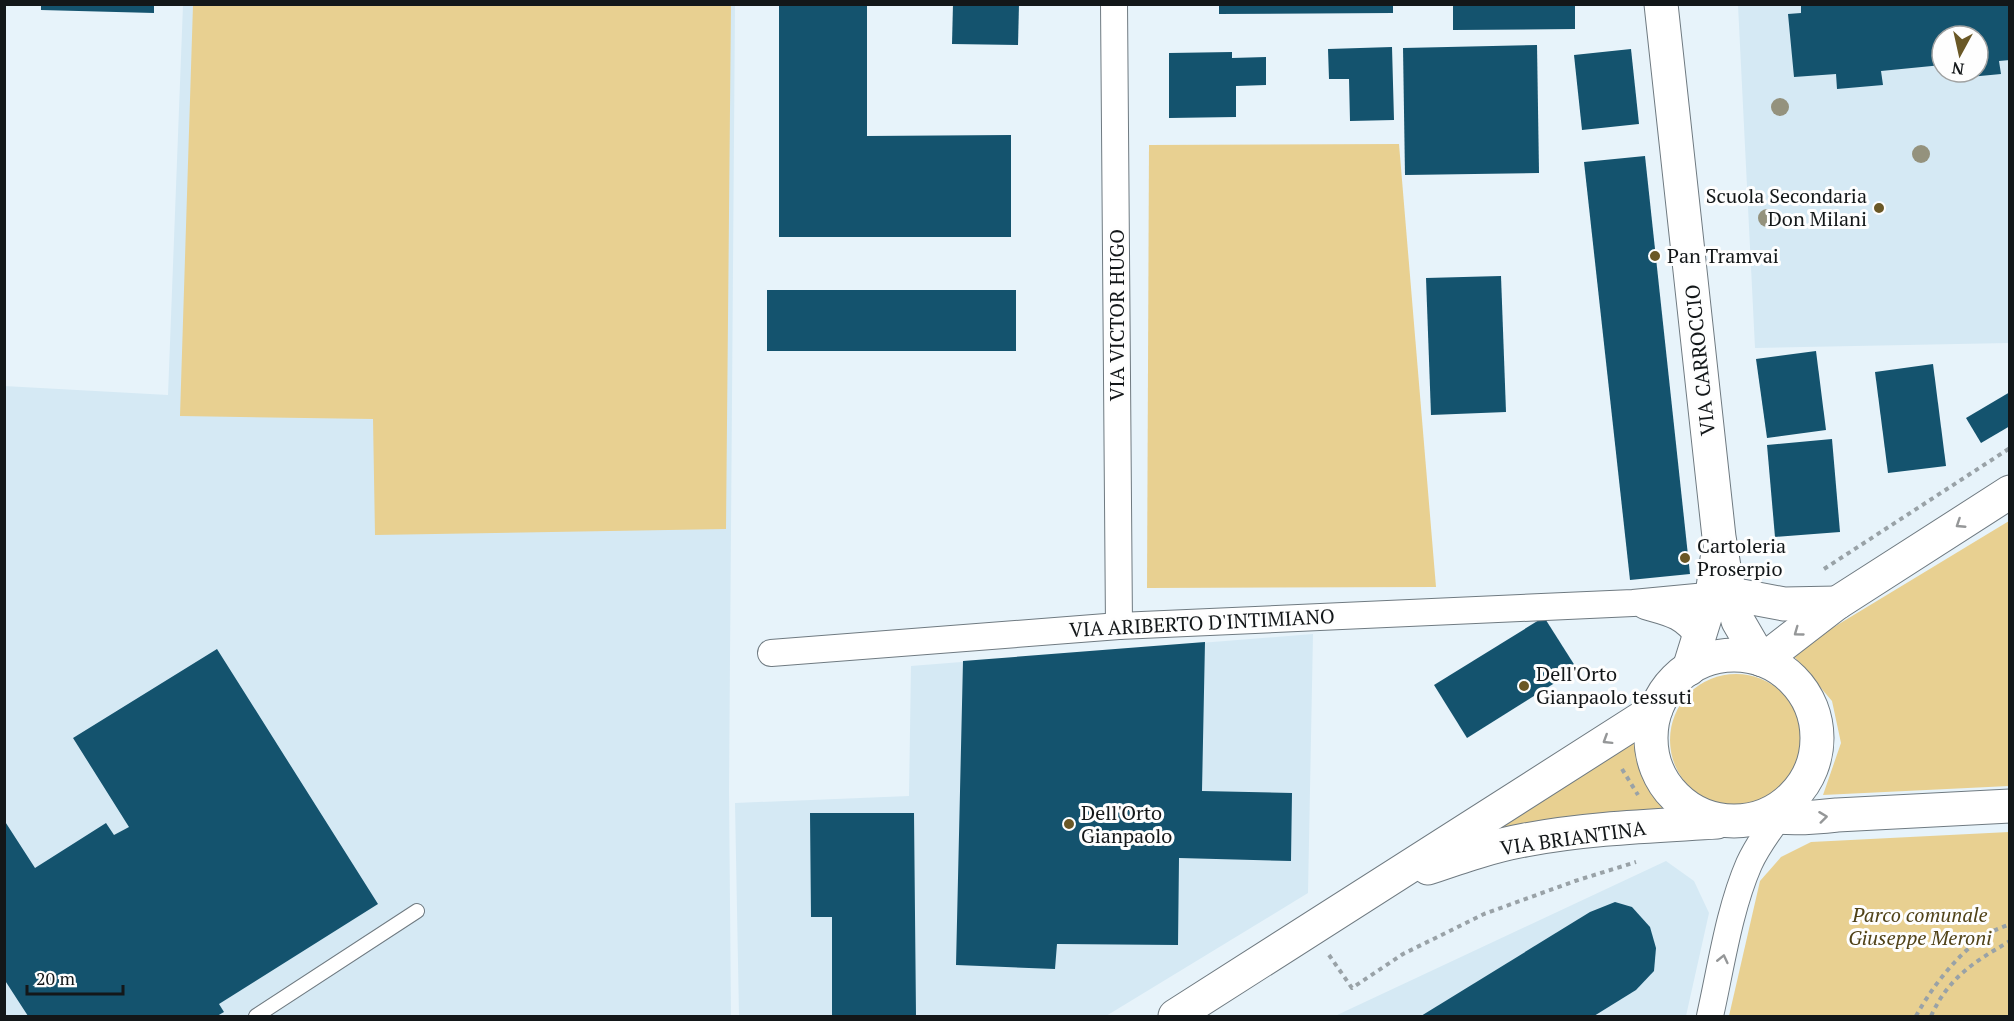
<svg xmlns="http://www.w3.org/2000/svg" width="2014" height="1021" font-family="'PT Serif',serif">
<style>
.built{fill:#d5e9f4;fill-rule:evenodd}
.green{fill:#e8d091}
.building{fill:#14536e}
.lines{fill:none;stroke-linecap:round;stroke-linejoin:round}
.lane-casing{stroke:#6f7a81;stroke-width:16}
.street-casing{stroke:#6f7a81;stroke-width:28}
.secondary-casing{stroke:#6f7a81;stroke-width:35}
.path{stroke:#99a2a7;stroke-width:4;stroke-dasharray:4.5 4.5;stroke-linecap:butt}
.lane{stroke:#fff;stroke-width:14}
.street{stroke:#fff;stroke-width:26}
.secondary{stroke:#fff;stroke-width:33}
.tree{fill:#94927d}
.oneway{stroke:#959798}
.poi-dot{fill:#6a5826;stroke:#fefefe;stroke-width:2}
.labels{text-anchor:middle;stroke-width:6;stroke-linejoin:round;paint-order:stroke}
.poi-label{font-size:20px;fill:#131719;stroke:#fefefe;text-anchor:start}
.street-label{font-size:20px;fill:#131719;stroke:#fefefe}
.park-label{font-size:20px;font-style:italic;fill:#504217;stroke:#fefefe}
</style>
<rect width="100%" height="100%" fill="#e7f3fa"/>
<g class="built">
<polygon points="183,5 735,5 729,791 731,1016 5,1016 4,386 168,395"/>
<path d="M1738,5h271v338l-254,5zM1942,36h36v36h-36z"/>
<polygon points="1313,634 1308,893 1106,1016 739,1016 735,803 909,796 911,666"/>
<polygon points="1666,861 1694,881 1709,913 1686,1016 1335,1016"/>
</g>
<g class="green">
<polygon points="193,5 731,5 726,529 375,535 373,419 180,416"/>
<polygon points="1399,144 1436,587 1147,588 1149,145"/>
<polygon points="2009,521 2009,786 1823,795 1841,743 1832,701 1791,653"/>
<circle cx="1736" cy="740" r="66"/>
<polygon points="1636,733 1637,753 1656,800 1674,817 1456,852"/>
<polygon points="2009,832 2009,1016 1729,1016 1760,881 1781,857 1811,842"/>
</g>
<g class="building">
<polygon points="41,4 154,4 154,13 41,10"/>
<polygon points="779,4 867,4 867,136 1011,135 1011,237 779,237"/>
<polygon points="953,4 1019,4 1018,45 952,44"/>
<polygon points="1219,4 1393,4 1393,13 1219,14"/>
<polygon points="1453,4 1575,4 1575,29 1453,30"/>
<polygon points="1801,4 2010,4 2010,60 1999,61 2001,74 1959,78 1958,72 1978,72 1978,36 1942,36 1942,65 1881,71 1883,85 1837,89 1836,74 1794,77 1788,14 1801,13"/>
<polygon points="1537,45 1539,173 1405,175 1403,48"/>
<polygon points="1392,47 1394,120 1350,121 1349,79 1329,79 1328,49"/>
<polygon points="1631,49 1639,124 1582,130 1574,55"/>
<polygon points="1232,52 1232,58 1266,57 1266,85 1236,86 1236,117 1169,118 1169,53"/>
<polygon points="1645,156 1690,574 1630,580 1584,162"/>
<polygon points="1501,276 1506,412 1431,415 1426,278"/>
<rect x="767" y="290" width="249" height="61"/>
<polygon points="1816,351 1826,430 1767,438 1756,359"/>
<polygon points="1933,364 1946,466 1888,473 1875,372"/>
<polygon points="2010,392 2010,426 1981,443 1966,418"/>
<polygon points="1832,439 1840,532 1775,537 1767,445"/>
<polygon points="1544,617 1577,669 1467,738 1434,685"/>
<polygon points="1205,642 1202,791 1292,793 1291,861 1179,858 1178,945 1057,944 1055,969 956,965 963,661"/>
<polygon points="217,649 378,904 219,1004 224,1012 217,1016 28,1016 4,979 4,820 35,868 106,823 114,835 129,827 73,738"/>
<polygon points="810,813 914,813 916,1016 832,1016 832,917 811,917"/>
<polygon points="1615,902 1632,907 1650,927 1656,948 1654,971 1636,990 1594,1016 1421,1016 1590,912"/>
</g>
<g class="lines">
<g class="lane-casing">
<polyline id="lane" points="256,1016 417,911"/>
</g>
<g class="street-casing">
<g id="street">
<polyline points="1114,4 1119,626"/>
<path d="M1645,606c25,7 38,9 54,31"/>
<polyline points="771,653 1119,626 1633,603 1728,594"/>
<path d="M1710,1016c11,-49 19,-106 39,-152 11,-24 28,-44 43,-65"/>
</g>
</g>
<g class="secondary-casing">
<g id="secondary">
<polyline points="1661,4 1719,537 1725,573 1738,621 1760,659"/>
<polyline points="1731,594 1784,604 1837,603"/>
<circle cx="1734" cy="738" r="83"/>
<polyline points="1763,660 1837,603 2010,492"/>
<polyline points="1689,669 1712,595 1717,559"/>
<path d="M1765,816c25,3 47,2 72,-1l173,-9"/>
<path d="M1428,868c32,-11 64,-22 97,-28 63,-12 128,-14 192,-18"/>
<polyline points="1175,1016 1656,709"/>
</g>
</g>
<g class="path">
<polyline points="1824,569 2010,448"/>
<polyline points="1622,769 1638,795"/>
<polyline points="1329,955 1352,988 1403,954 1484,914 1575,881 1636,862"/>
<path d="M1916,1016c16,-29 40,-60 68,-80 7,-5 17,-8 26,-12"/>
<path d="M1931,1016c18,-39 43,-54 79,-75"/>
</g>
<use href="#lane" class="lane"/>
<use href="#street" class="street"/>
<use href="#secondary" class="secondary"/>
</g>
<g class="tree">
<circle cx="1780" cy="107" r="9"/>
<circle cx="1921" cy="154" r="9"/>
<circle cx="1767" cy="218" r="9"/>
</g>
<defs><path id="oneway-chevron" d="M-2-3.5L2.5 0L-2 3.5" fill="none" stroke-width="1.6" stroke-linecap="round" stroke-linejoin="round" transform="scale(1.5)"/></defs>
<g class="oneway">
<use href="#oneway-chevron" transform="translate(1960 524) rotate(147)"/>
<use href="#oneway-chevron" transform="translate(1798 632) rotate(144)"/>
<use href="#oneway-chevron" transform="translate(1607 740) rotate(148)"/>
<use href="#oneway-chevron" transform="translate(1823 817) rotate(-7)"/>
<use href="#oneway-chevron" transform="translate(1723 959) rotate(-77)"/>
</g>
<g class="poi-dot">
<circle cx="1879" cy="208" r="6"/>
<circle cx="1655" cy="256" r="6"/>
<circle cx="1685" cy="558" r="6"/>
<circle cx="1524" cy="686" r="6"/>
<circle cx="1069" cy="824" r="6"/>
</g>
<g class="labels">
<g class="poi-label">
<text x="1867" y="203" text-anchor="end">Scuola Secondaria<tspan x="1867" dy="23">Don Milani</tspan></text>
<text x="1667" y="263">Pan Tramvai</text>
<text x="1697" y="553">Cartoleria<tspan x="1697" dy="23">Proserpio</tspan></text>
<text x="1536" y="681">Dell'Orto<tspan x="1536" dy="23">Gianpaolo tessuti</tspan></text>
<text x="1081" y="820">Dell'Orto<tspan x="1081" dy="23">Gianpaolo</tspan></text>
</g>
<g class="street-label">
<text transform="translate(1117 315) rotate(-90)" y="7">VIA VICTOR HUGO</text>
<text transform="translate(1700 360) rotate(-96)" y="7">VIA CARROCCIO</text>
<text transform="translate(1202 623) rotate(-3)" y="7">VIA ARIBERTO D'INTIMIANO</text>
<text transform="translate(1573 838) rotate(-8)" y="7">VIA BRIANTINA</text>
</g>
<g class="park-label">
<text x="1920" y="922">Parco comunale<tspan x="1920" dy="23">Giuseppe Meroni</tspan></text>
</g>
</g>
<rect width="2014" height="1021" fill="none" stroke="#131719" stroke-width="12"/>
<g transform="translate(1960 54) rotate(188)"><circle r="28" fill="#fefefe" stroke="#a0a2a2" stroke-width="1.5"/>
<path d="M0-4.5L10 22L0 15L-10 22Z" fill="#6a5826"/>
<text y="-9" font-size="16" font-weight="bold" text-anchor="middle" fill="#131719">N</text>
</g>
<path d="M27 985v9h96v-9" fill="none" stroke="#131719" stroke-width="3"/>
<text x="36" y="985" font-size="18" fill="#131719" stroke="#fefefe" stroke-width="4.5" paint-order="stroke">20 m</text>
</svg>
